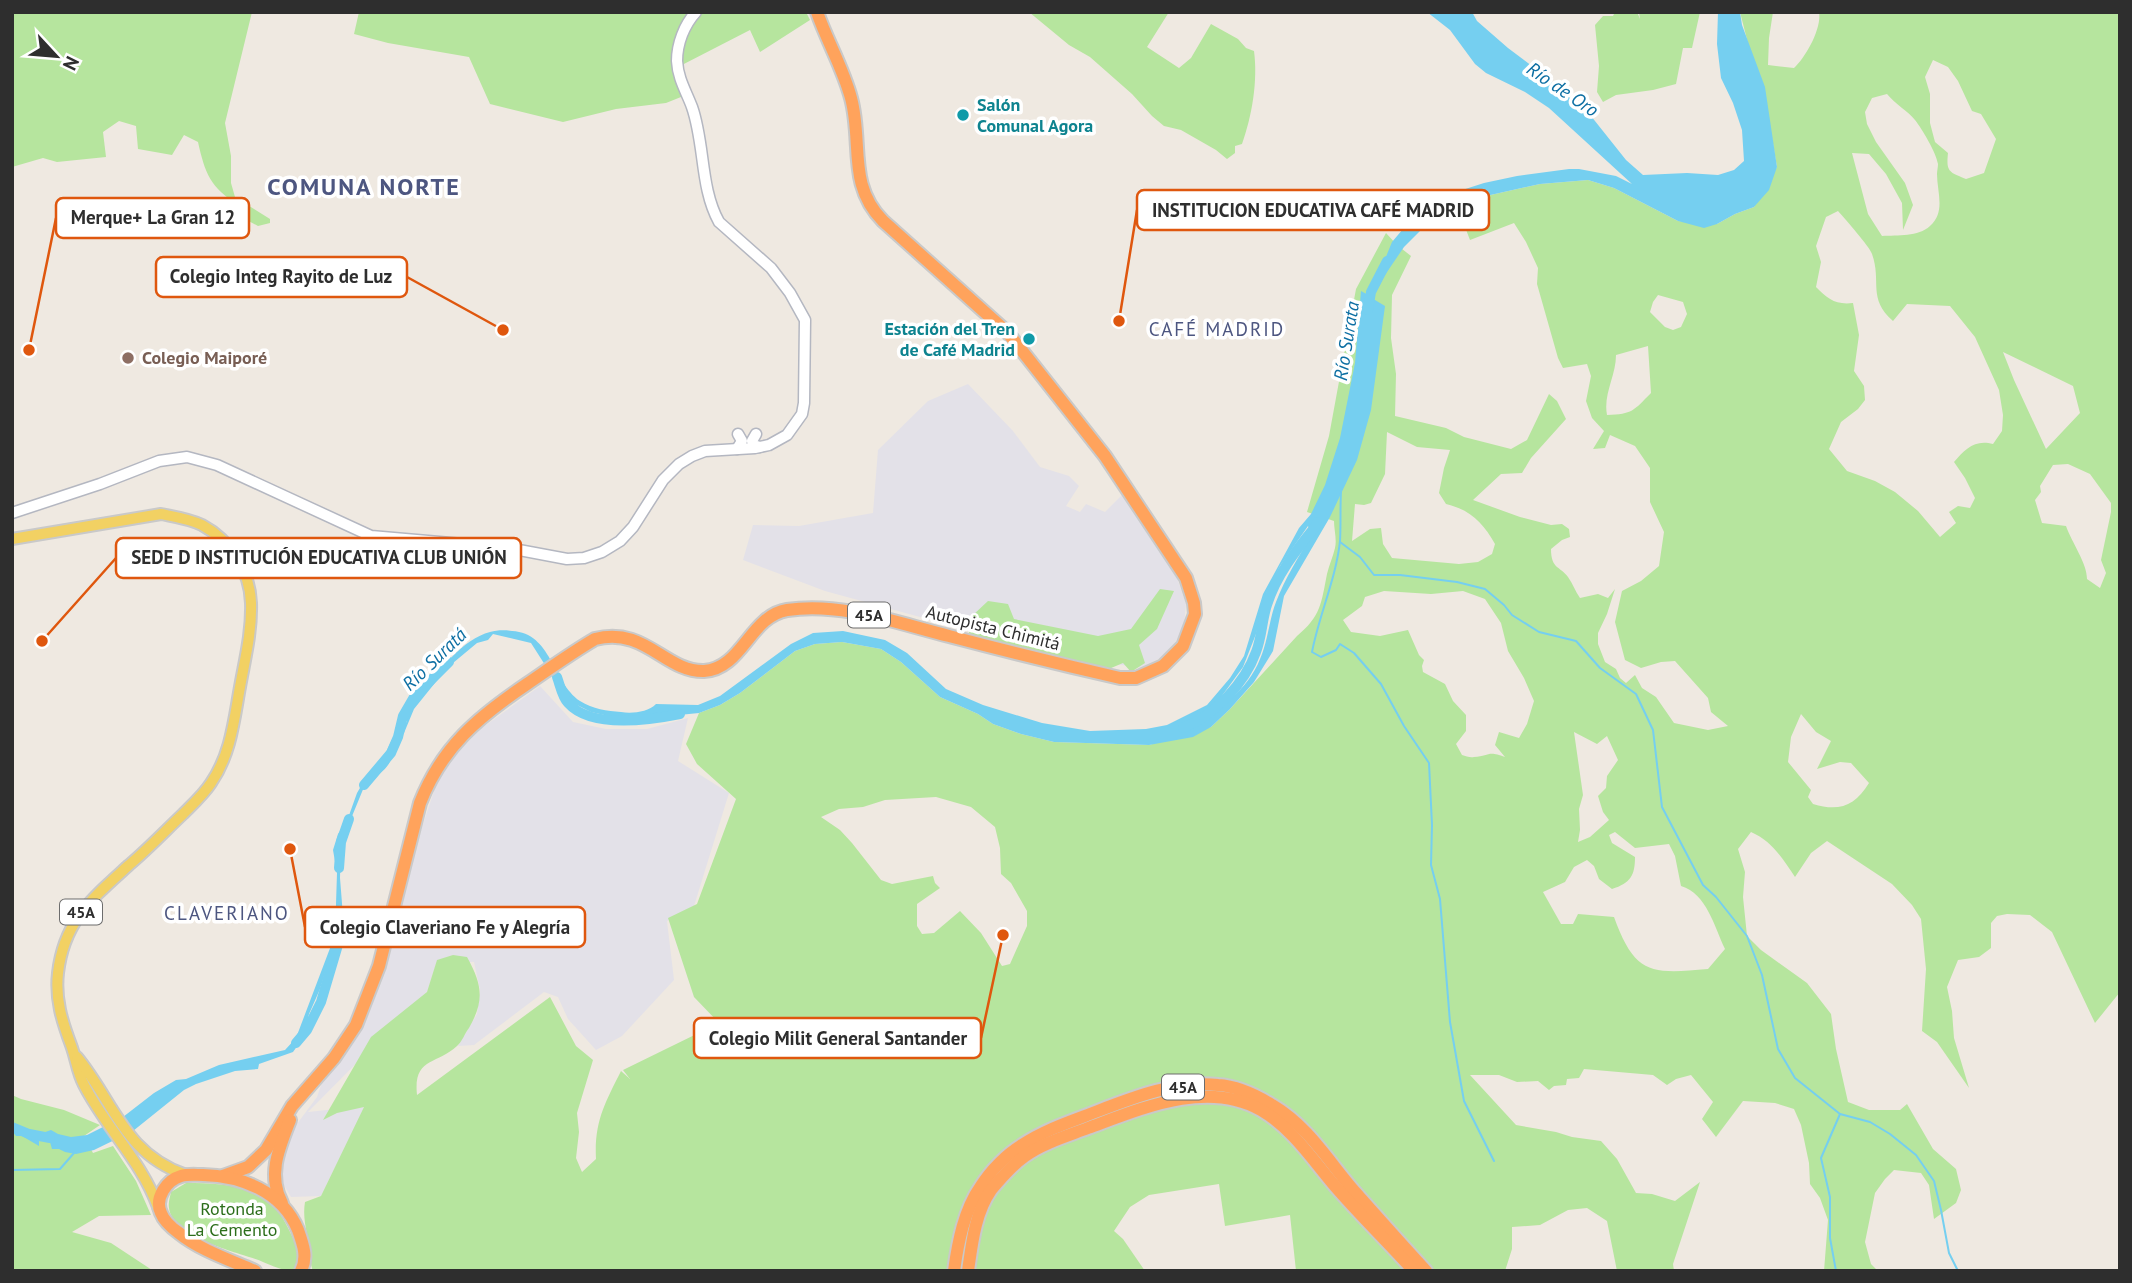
<svg xmlns="http://www.w3.org/2000/svg" width="2132" height="1283" font-family="'PT Sans',sans-serif">
<style>
.industrial{fill:#e3e1e8}
.green{fill:#b6e59e;fill-rule:evenodd}
.water{fill:#75cff0;fill-rule:evenodd}
.lines{fill:none;stroke-linecap:round;stroke-linejoin:round}
.stream{stroke:#75cff0;stroke-width:2}
.river{stroke:#75cff0;stroke-width:10}
.secondary-casing{stroke:#b4b7c1;stroke-width:13}
.primary-casing{stroke:#c9c9c9;stroke-width:14}
.highway-casing{stroke:#c9c9c9;stroke-width:16}
.secondary{stroke:#fff;stroke-width:10}
.primary{stroke:#f2d163;stroke-width:10}
.highway{stroke:#ffa35c;stroke-width:12}
.culture-dot{fill:#0f9aa8;stroke:#fff;stroke-width:2.5}
.education-dot{fill:#8d6e63;stroke:#fff;stroke-width:2.5}
.labels{text-anchor:middle;stroke-width:7;stroke-linejoin:round;paint-order:stroke}
.shield{fill:#fff;stroke:#6d6d6d;stroke-width:2}
.shield-label{font-size:16px;font-weight:bold;fill:#2e2e2e}
.culture-label{font-size:18px;font-weight:bold;fill:#0d838f;stroke:#fff;text-anchor:start}
.education-label{font-size:18px;font-weight:bold;fill:#785e54;stroke:#fff;text-anchor:start}
.street-label{font-size:18px;fill:#2e2e2e;stroke:#fff}
.park-label{font-size:18px;fill:#2c6e1b;stroke:#fff}
.water-label{font-size:19px;font-style:italic;fill:#0d6fa3;stroke:#fff}
.neighbourhood-label{font-size:19px;letter-spacing:2px;fill:#4d5680;stroke:#fff}
.district-label{font-size:24px;font-weight:bold;letter-spacing:2px;fill:#4d5680;stroke:#fff}
.leader{fill:none;stroke:#df570e;stroke-width:2.5}
.callout-dot{fill:#df570e;stroke:#fff;stroke-width:2.5}
.callout{fill:#fff;stroke:#df570e;stroke-width:2.5}
.callout-label{font-size:19px;text-anchor:middle;font-weight:bold;fill:#2e2e2e}
</style>
<rect width="100%" height="100%" fill="#efe9e1"/>
<g class="industrial">
<polygon points="968,384 1013,431 1040,467 1069,476 1079,486 1066,506 1080,512 1086,504 1105,512 1122,495 1176,575 1186,604 1184,625 1175,643 1160,658 1142,668 1095,661 964,629 825,591 743,560 753,525 799,526 873,513 878,450 928,401"/>
<polygon points="540,686 573,722 606,729 647,729 688,718 678,761 729,793 694,906 667,921 674,980 622,1036 596,1050 568,1019 558,997 544,992 474,1045 458,1046 477,1014 480,990 474,962 437,961 427,992 308,1112 365,1106 321,1196 291,1197 282,1182 281,1165 285,1140 317,1097 323,1079 346,1051 398,907 424,821 439,776 453,758 479,730"/>
</g>
<g class="green">
<path d="M12,12h240l-27,111 6,33v27l4,14 35,22v4l-12,3 -15,-8 -4,-13c-29,-17 -34,-32 -41,-63l-14,-7 -12,20 -34,-6 -2,-23 -17,-5 -16,11 3,25 -49,5 -14,-4 -31,9z"/>
<polygon points="359,12 806,12 810,20 760,52 750,30 680,66 691,93 666,103 616,109 563,122 490,104 469,57 388,43 354,34"/>
<path d="M1029,12h140l-22,35 32,21 12,-10 20,-34 27,15 8,9 8,3c4,30 -2,65 -12,93l-7,2v7l-8,6 -11,-9 -35,-20 -17,-4 -12,-10 -20,-22 -42,-37 -21,-12z"/>
<polygon points="1615,12 1637,12 1640,19 1639,12 1700,12 1692,48 1683,48 1676,84 1653,90 1616,95 1603,102 1597,92 1599,66 1595,25 1603,16 1613,16"/>
<path d="M1740,12h33l-4,26 -1,27 26,3c12,-11 28,-40 25,-56h301v980l-25,31 -43,-91 -22,-17 -23,-1 -10,2 -6,7v25l-12,9 -21,3 -11,27 5,24 2,27 15,50 -32,-46 -15,-11 4,-62 -5,-50 -9,-14 -20,-21 -65,-43 -16,12 -16,24c-12,-18 -23,-36 -44,-45l-13,17 7,23 -2,25 4,39 14,14 46,33 24,31 5,35 12,53 21,8h31l7,-6 26,45 23,20 5,21 -5,13 -22,16 -5,-34 -8,-12 -27,-3 -9,9 -10,14 -10,49 6,22 7,7h-54l4,-51 -8,-22 -10,-14 -1,-21 -8,-38 -7,-16 -19,-6 -32,-2 -27,36 -14,-18 11,-17 -22,-27 -15,4 -9,6 -14,-10 -69,-6 -5,9 -12,1 -1,6 -12,1 -5,4 -11,-9 -21,1 -18,-7h-29l46,50 40,7 16,5 29,4 16,18 19,34 16,1 23,7 25,-19 -27,82 1,7h-57l-10,-50 -20,-13 -19,2 -28,15 -28,2v22l-7,22h-209l-6,-56 -65,11 -6,-42 -70,11 -19,12 -16,24 9,8 22,32h-832c-3,-7 -2,-10 -2,-17 -3,-19 -9,-34 -6,-52l16,-6 43,-89 -27,6 -14,7 48,-83 56,-45 10,-32 16,-5 14,2c15,27 18,43 2,71 -4,5 -7,14 -12,18 -20,19 -44,11 -40,49l133,-98 26,49 17,14 -16,53 2,19 -3,26 6,14 14,-13c-2,-37 9,-56 25,-88l9,8 -7,-9 96,-47 -25,-26 -26,-79 29,-14 39,-105 -39,-35 -11,-20 13,-31 21,-8 20,-12 55,-42 20,-7 27,-2 39,7 20,13 39,35 38,17 15,10 28,10 33,8 95,3 62,-18 19,-18 67,-73c24,-20 24,-32 30,-62 2,-9 6,-17 8,-26 2,-8 -1,-19 -1,-27l-27,-9 22,-76 27,-147 30,-56 11,12 14,11 -19,39 -1,43 5,36 -1,42 51,12 18,9 47,12 16,-9 22,-46 8,7 9,18 -35,39 -9,15 -21,1 -28,26 47,17 31,8 11,-1 7,5 1,8 -8,3 -11,9c0,20 9,17 17,28 5,7 7,14 12,21l18,-4 10,4 7,-9 -8,25 -9,19v11l7,18 11,7 4,9 6,5 9,-8 7,13 14,9 18,26 34,7 20,-4 -17,-14 -3,-14 -33,-37 -14,1 -20,6 -16,-8 -10,-38 7,-31 19,-10 18,-15 5,-34 -14,-30v-34l-15,-22 -25,-11 -5,13 -12,1 11,-18 -12,-13 -6,-17 5,-25 -4,-12 -24,4 -5,-10 -21,-74 1,-16 -12,-26 -12,-19 -44,17 -10,-26 -39,16 36,-25 29,-9 54,-12 48,-4 26,8 64,33 39,3 18,-10 19,-7 23,-40 -5,-29zM1933,60l15,7 10,14 14,30 9,3 15,25 -12,34 -18,6c-17,-7 -20,-7 -18,-26l-13,-11 -5,-19v-29l-5,-17zM1887,94c8,10 21,17 28,26 7,9 21,32 23,44 0,3 -1,7 -1,10 0,18 9,38 -7,52 -12,11 -32,9 -48,10l-14,-22 -16,-61 17,1 17,20 16,29 1,27 10,-25 -8,-22 -29,-41 -9,-18 -2,-12 7,-14zM1838,211c7,8 32,36 34,43 10,28 -5,44 21,67l14,-17 43,2 25,31 24,53 4,25 -1,16 -9,13c-18,-5 -28,5 -39,18l11,16 10,20 -5,10 -12,-2 -9,6 7,11 -16,14 -22,-26 -23,-19 -20,-11 -28,-10 -18,-22 12,-27 17,-13 7,-9 -1,-14 -10,-15 5,-36 -6,-32c-18,2 -25,-4 -37,-16l5,-25 -5,-16 10,-29zM1658,295l25,7 4,12 -6,13 -8,3 -8,-3 -15,-15 3,-10zM1648,346l3,47c-18,18 -18,21 -44,22 -4,-21 9,-39 9,-60zM2003,352l70,34 7,27 -34,36 -32,-69zM1387,432l30,15 33,3 -6,18 -5,25 7,11c25,6 37,19 49,40l-3,10 -14,8 -19,2 -67,-6 -9,-14 -2,-16 -11,1 -18,12 3,-37 9,1 7,-2 14,-29zM2068,464l22,10 21,29v9l-10,48 5,13 -6,15 -13,-9c0,-16 -15,-36 -21,-53l-24,-3 -7,-23 6,-8 -1,-6 13,-21zM1384,591l47,3 32,-3 22,8 16,24 7,28 16,27 10,23 -7,23 -8,14 -20,-6 -4,13 10,12c-17,-7 -16,-1 -31,0 -4,1 -8,-1 -12,-2l-6,-11 10,-13v-16l-13,-14 -8,-17 -22,-12 -1,-6 2,-6 -5,-5 -11,-25 -28,6 -29,-4 -8,-12 19,-14 3,-9zM1801,714l15,18 15,9 -14,28 23,-7 11,1 18,20c-14,23 -30,29 -56,21l-5,-7 3,-7 -23,-28 3,-25zM1574,732l23,12 10,-8 11,24 -11,16 -1,12 -8,8 5,16 6,8 -19,17 -12,5 2,-12 -1,-21 4,-14zM936,797l35,10 24,20 5,21 1,26 10,9 16,28v15l-17,38 -8,2 -21,-33 -21,-22 -26,22 -12,1 -5,-8v-22l23,-16 -5,-5 -2,-7 -41,8 -11,-4 -29,-37 -12,-13 -19,-13 18,-8 24,-2 22,-7zM1615,832l20,16 34,-4 6,12 6,30c26,8 33,40 44,63l-17,20c-57,5 -73,6 -94,-52l-36,-3 -5,10h-12l-18,-32 22,-10 9,-15 13,-7 7,6 5,13 13,10c19,-6 23,-14 23,-32l-23,-14 -3,-8z"/>
<polygon points="1160,589 1174,591 1157,629 1139,645 1145,663 1131,672 1123,663 1104,671 968,637 973,615 988,601 1008,604 1014,619 1098,636 1131,629"/>
<polygon points="12,1095 21,1099 64,1110 100,1125 84,1136 93,1153 113,1146 136,1181 151,1215 99,1216 72,1232 111,1243 152,1270 156,1271 12,1271"/>
<path d="M186,1183c30,0 71,1 91,27 6,7 10,16 14,24 6,12 9,24 4,37 -17,0 -30,-10 -46,-14 -21,-7 -77,-22 -80,-49 -1,-5 1,-11 2,-16z"/>
</g>
<path class="water" d="M1427,12h45l5,9 31,27 28,21 55,47 35,44 17,15 44,-2 31,2 16,-5 10,-9 -2,-31 -9,-27 -12,-25 -4,-34 1,-32h22l2,13 23,62 12,80 -8,23 -15,17 -19,7 -18,10 -13,4 -26,-7 -64,-33 -26,-8 -48,4 -54,12 -29,9 -36,25 -17,17 -34,50 15,9 -14,104 -14,50 -27,57 -46,79 -11,55 -19,31 -24,27 -19,18 -18,10 -44,8 -95,-3 -33,-8 -28,-10 -15,-10 -38,-17 -39,-35 -20,-13 -39,-7 -27,2 -20,7 -55,42 -20,12 -21,8 -40,4h-46l-22,-5 -18,-9 -19,-24 -23,-36 -38,-9 -5,6 -11,3 -30,25 -33,41 -10,24 -10,7c0,9 -1,18 -6,25 -4,6 -9,8 -13,14l-8,3 -3,5 -16,39 -7,10 -1,42 3,38 -23,73 -11,25 -6,24 -10,14 -34,12 -1,5 -23,2 -39,13 -12,6 -51,41 -39,19 -18,4 -11,-2 -6,-3h-7l-2,-7 -11,-2v6l-17,-10h-6l-4,-5v-5l5,6h6l11,4 17,-6 7,4 13,3 16,-2 36,-18 31,-24 22,-13 10,-1 33,-14 66,-15 11,-12 39,-103 2,-62 -4,-23 5,-16 9,-13 10,-28 7,-12 14,-12 21,-44 8,-3v-9c7,-6 10,-14 16,-21 16,-22 40,-53 67,-60 7,-2 15,-2 22,-1 40,2 40,51 68,70 13,8 27,10 41,11 11,2 27,0 35,-8l42,1 22,-9 71,-52 22,-11 30,-2 42,9 22,13 39,36 37,16 59,18 48,8 56,-2 21,-4 40,-20 23,-27 14,-22 19,-62 36,-66 12,-14 14,-29 15,-47 15,-75 6,-72 9,5 22,-54 11,-13 29,-24 21,-12 31,-10 33,-7 52,-7h10l37,7 16,8 -83,-76 -24,-16 -39,-19 -11,-9 -25,-34zM1308,526l3,9c-12,22 -26,43 -35,67 -7,18 -8,39 -16,57 -12,31 -41,51 -69,65l25,-20 27,-37 13,-33 11,-42 13,-26z"/>
<g class="lines">
<g class="stream">
<path d="M1341,492c-1,16 0,33 -1,49 -4,38 -21,74 -28,111l9,5 15,-7 4,-6 14,9 27,31 23,42 25,37 3,62 -1,40 9,34 10,123 14,79 30,60"/>
<polyline points="1340,542 1360,557 1374,575 1400,575 1457,582 1485,589 1504,605 1512,615 1539,632 1576,641 1600,668 1636,694 1653,730 1662,807 1703,885 1716,897 1747,936 1762,975 1778,1049 1795,1078 1840,1114 1870,1122 1890,1134 1916,1155 1934,1181 1941,1210 1949,1253 1958,1271"/>
<polyline points="12,1170 60,1169 74,1153"/>
<polyline points="1836,1271 1830,1238 1830,1197 1821,1158 1840,1114"/>
</g>
<g class="river">
<polyline points="1368,310 1371,292 1387,261"/>
<path d="M557,677c3,8 5,20 11,26 23,26 82,17 112,11"/>
<path d="M1183,728c31,-12 62,-45 73,-76 6,-15 6,-32 11,-47 9,-29 29,-55 48,-78l2,-5"/>
<polyline points="364,785 391,753 398,737 403,716 414,697 449,662"/>
<polyline points="339,868 341,842 349,819"/>
<polyline points="296,1043 307,1030 321,1002 340,938 340,915"/>
<polyline points="12,1127 29,1134 50,1138"/>
</g>
<g class="secondary-casing">
<g id="secondary">
<polyline points="756,434 752,441 754,445 759,447"/>
<polyline points="737,449 742,441 738,434"/>
<path d="M12,513l88,-29 59,-23 28,-4 30,8 154,71 137,12 59,11 17,-1 18,-6 18,-11 13,-14 30,-47 16,-16 13,-8 13,-5 50,-3 14,-3 18,-10 15,-21 2,-11 1,-83 -15,-27 -19,-25 -52,-46c-19,-34 -14,-78 -27,-115 -6,-16 -14,-28 -15,-46 0,-17 7,-36 19,-49"/>
</g>
</g>
<g class="primary-casing">
<g id="primary">
<path d="M12,539l149,-25c15,3 29,5 41,11 28,15 48,46 49,78 1,28 -6,56 -11,84 -6,33 -9,67 -29,96 -7,11 -18,21 -28,31 -18,17 -35,35 -54,51 -36,33 -65,55 -71,108 -3,26 4,48 13,72 5,13 6,27 13,40 22,43 58,77 74,122"/>
<path d="M77,1057c37,45 47,97 109,118"/>
</g>
</g>
<g class="highway-casing">
<g id="highway">
<path d="M223,1176l25,-9 18,-17 26,-44 42,-48 22,-33 23,-59 41,-163c22,-56 58,-86 107,-119 22,-15 44,-31 68,-45 50,-13 70,33 109,32 38,-2 46,-55 83,-61 55,-8 110,13 162,26 57,15 114,29 171,42h16l27,-12 20,-20 12,-32 -1,-11 -8,-25 -81,-122 -97,-123 -125,-112c-36,-36 -20,-79 -32,-123 -8,-30 -24,-57 -34,-86"/>
<path d="M282,1203c-15,-28 -3,-55 8,-83"/>
<path d="M255,1271c-25,-11 -55,-21 -76,-38 -7,-5 -15,-12 -18,-20 -7,-15 6,-33 20,-37 7,-2 15,-1 22,-1 38,1 79,16 95,55 5,14 10,27 3,41"/>
<path d="M954,1271c4,-29 10,-61 27,-85 10,-16 26,-32 41,-41 21,-14 44,-22 68,-31 39,-15 84,-34 128,-29 18,1 38,10 54,20 37,22 56,56 83,87 24,27 47,53 71,79"/>
<path d="M968,1271c4,-28 7,-58 23,-81 10,-12 21,-25 34,-34 18,-13 42,-20 63,-28 52,-19 119,-49 173,-18 31,18 51,49 74,76 25,29 53,56 79,85"/>
</g>
</g>
<use href="#secondary" class="secondary"/>
<use href="#primary" class="primary"/>
<use href="#highway" class="highway"/>
</g>
<g class="culture-dot">
<circle cx="963" cy="115" r="7"/>
<circle cx="1029" cy="339" r="7"/>
</g>
<circle class="education-dot" cx="128" cy="358" r="7"/>
<g class="labels">
<g class="shield">
<rect x="848" y="602.5" width="42" height="25" rx="5"/>
<rect x="60" y="899.5" width="42" height="25" rx="5"/>
<rect x="1162" y="1074.5" width="42" height="25" rx="5"/>
</g>
<g class="shield-label">
<text x="869" y="621">45A</text>
<text x="81" y="918">45A</text>
<text x="1183" y="1093">45A</text>
</g>
<g class="culture-label">
<text x="977" y="111">Salón<tspan x="977" dy="21">Comunal Agora</tspan></text>
<text x="1015" y="335" text-anchor="end">Estación del Tren<tspan x="1015" dy="21">de Café Madrid</tspan></text>
</g>
<g class="education-label">
<text x="142" y="364">Colegio Maiporé</text>
</g>
<g class="street-label">
<text transform="translate(993 628) rotate(14)" y="6">Autopista Chimitá</text>
</g>
<g class="park-label">
<text x="232" y="1215">Rotonda<tspan x="232" dy="21">La Cemento</tspan></text>
</g>
<g class="water-label">
<text transform="translate(1563 89) rotate(34)" y="7">Río de Oro</text>
<text transform="translate(1346 341) rotate(-81)" y="7">Río Surata</text>
<text transform="translate(434 659) rotate(-44)" y="7">Río Suratá</text>
</g>
<g class="neighbourhood-label">
<text x="1217" y="336">CAFÉ MADRID</text>
<text x="227" y="920">CLAVERIANO</text>
</g>
<g class="district-label">
<text x="364" y="195">COMUNA NORTE</text>
</g>
</g>
<path class="leader" d="M1119 321L1137 210M29 350L56 218M503 330L407 277M42 641L116 558M290 849L305 927M1003 935L981 1038"/>
<g class="callout-dot">
<circle cx="1119" cy="321" r="7"/>
<circle cx="29" cy="350" r="7"/>
<circle cx="503" cy="330" r="7"/>
<circle cx="42" cy="641" r="7"/>
<circle cx="290" cy="849" r="7"/>
<circle cx="1003" cy="935" r="7"/>
</g>
<g class="callout">
<rect x="1137" y="190" width="352" height="40" rx="7"/>
<rect x="56" y="198" width="193" height="40" rx="7"/>
<rect x="156" y="257" width="251" height="40" rx="7"/>
<rect x="116" y="538" width="405" height="40" rx="7"/>
<rect x="305" y="907" width="280" height="40" rx="7"/>
<rect x="694" y="1018" width="287" height="40" rx="7"/>
</g>
<g class="callout-label">
<text x="1313" y="217">INSTITUCION EDUCATIVA CAFÉ MADRID</text>
<text x="153" y="224">Merque+ La Gran 12</text>
<text x="281" y="283">Colegio Integ Rayito de Luz</text>
<text x="319" y="564">SEDE D INSTITUCIÓN EDUCATIVA CLUB UNIÓN</text>
<text x="445" y="934">Colegio Claveriano Fe y Alegría</text>
<text x="838" y="1045">Colegio Milit General Santander</text>
</g>
<rect width="2132" height="1283" fill="none" stroke="#2e2e2e" stroke-width="28"/>
<g transform="translate(56 56) rotate(116)" stroke="#ffffff" stroke-width="5" paint-order="stroke">
<path d="M0-5L12 26L0 18L-12 26Z" fill="#2e2e2e"/>
<text y="-10" font-size="19" font-weight="bold" text-anchor="middle" fill="#2e2e2e">N</text>
</g>
</svg>
